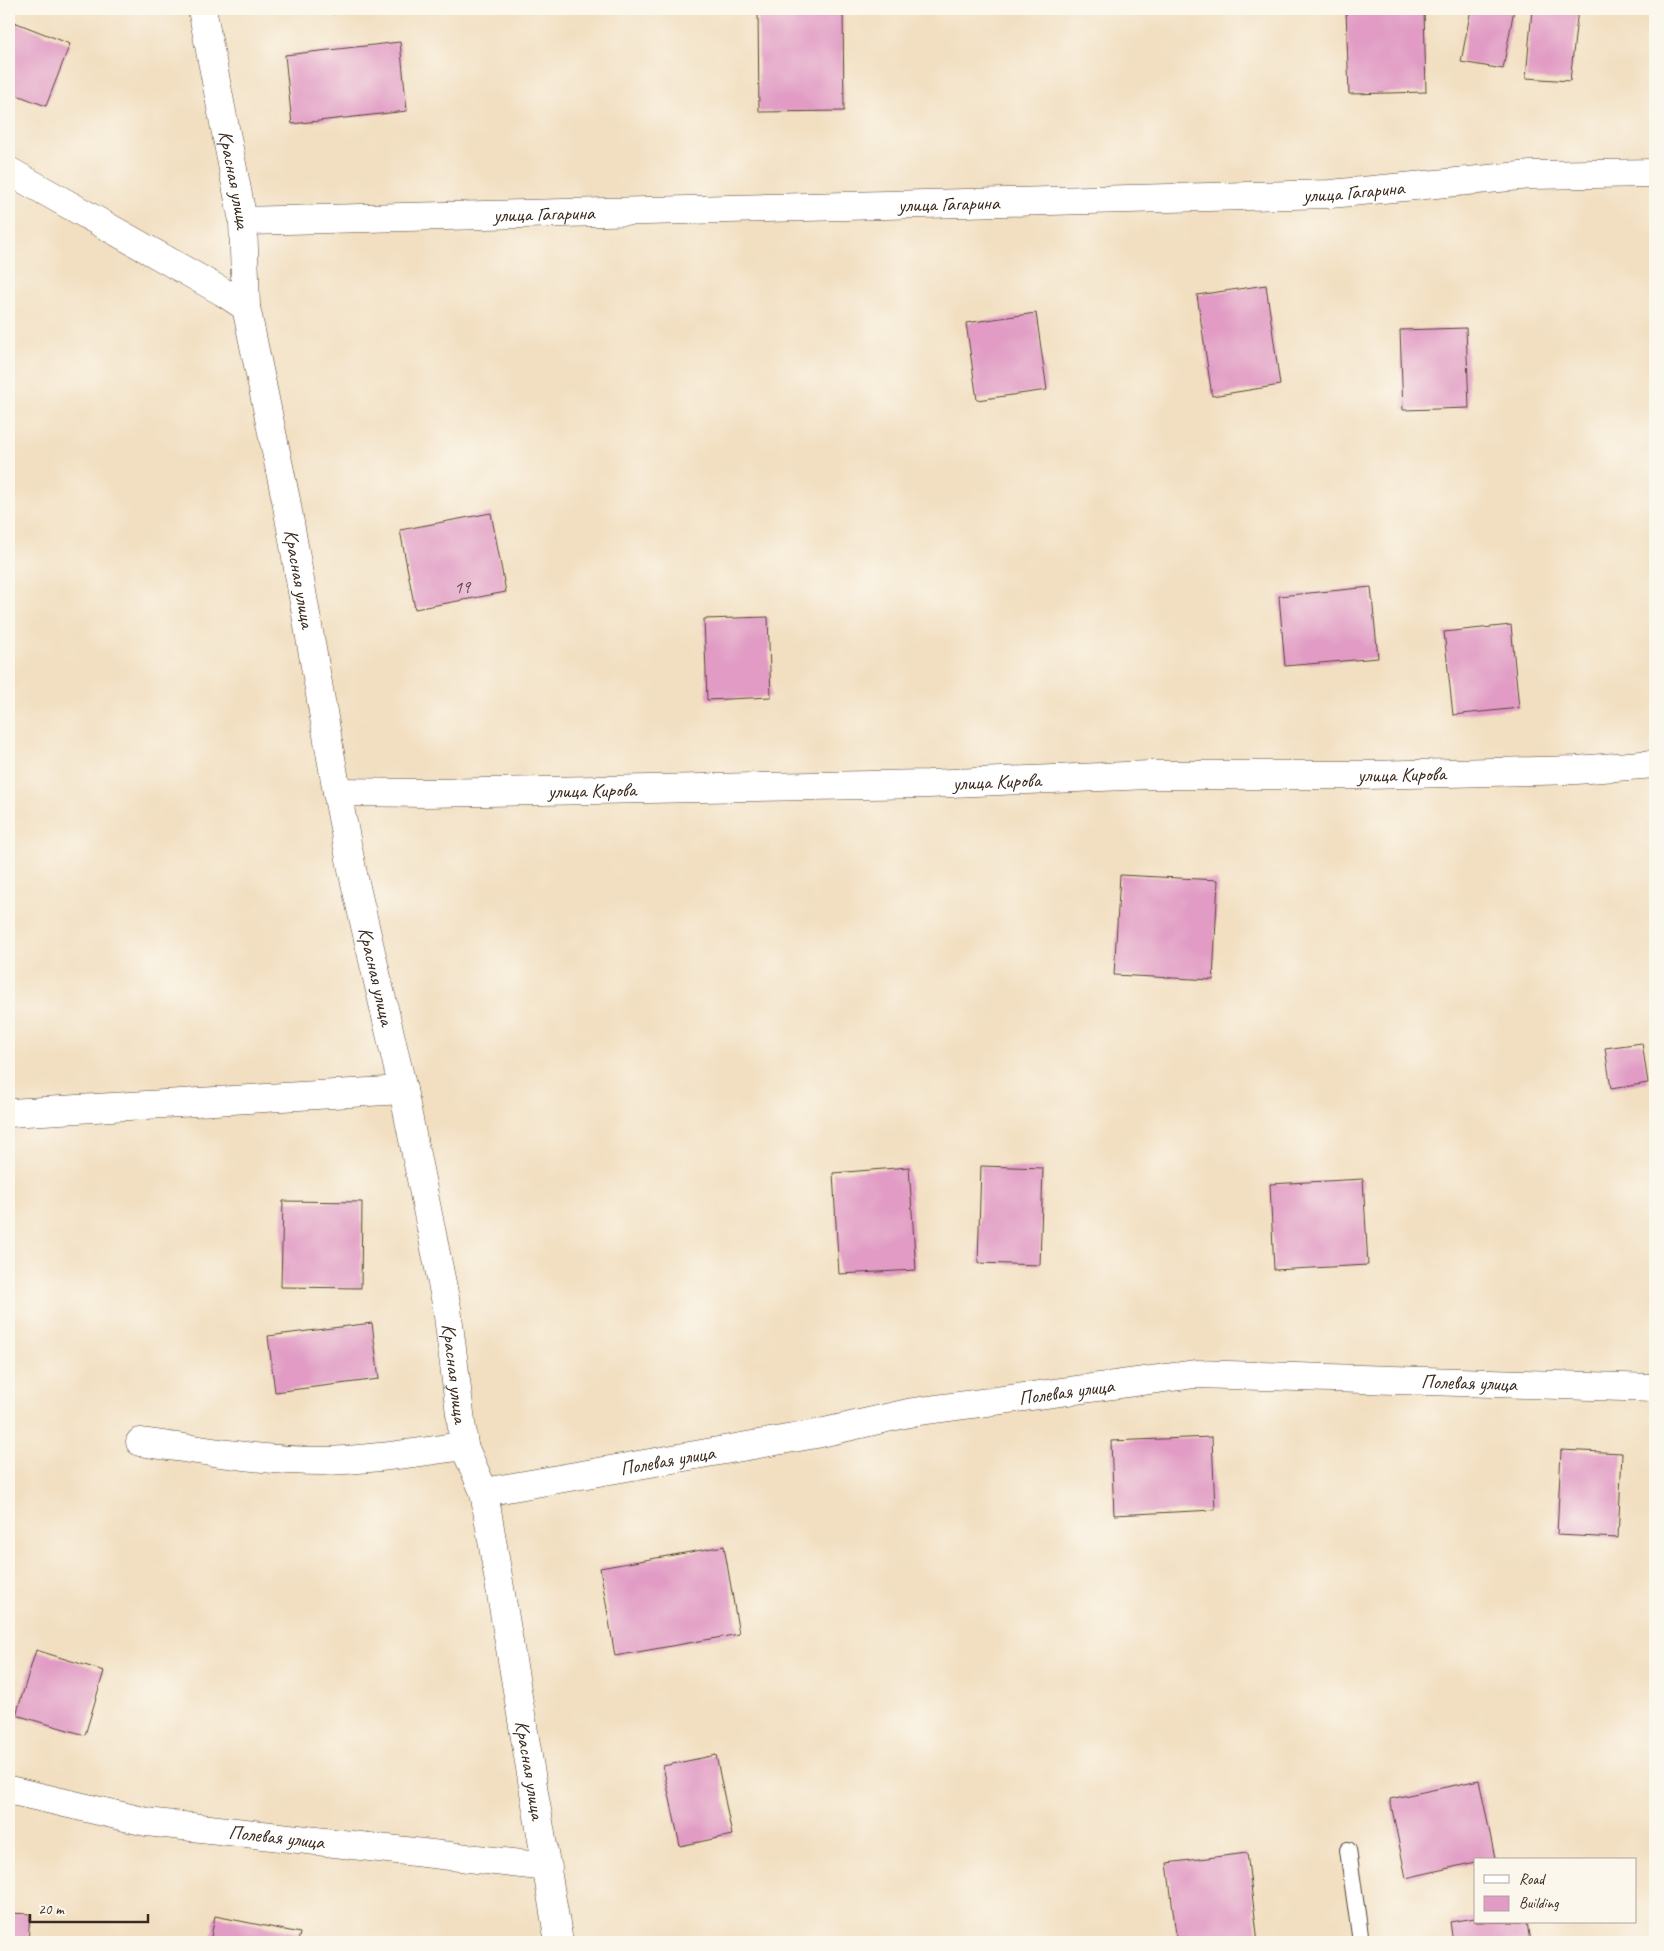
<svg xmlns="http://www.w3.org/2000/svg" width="1664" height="1951" font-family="Caveat,sans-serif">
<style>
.building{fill:#e19bc4}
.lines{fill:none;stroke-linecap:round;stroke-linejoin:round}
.service-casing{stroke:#564536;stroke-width:18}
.minor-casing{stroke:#564536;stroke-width:29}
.service{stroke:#fff;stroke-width:16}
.minor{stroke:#fff;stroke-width:28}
.labels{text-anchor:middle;stroke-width:4.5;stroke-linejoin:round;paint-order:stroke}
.number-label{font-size:18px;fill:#644648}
.street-label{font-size:20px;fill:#3b2a1e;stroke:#fbf7ec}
</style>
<rect width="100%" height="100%" fill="#fbf7ec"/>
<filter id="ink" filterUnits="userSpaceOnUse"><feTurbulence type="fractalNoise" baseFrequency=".02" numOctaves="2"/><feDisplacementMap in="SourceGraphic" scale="10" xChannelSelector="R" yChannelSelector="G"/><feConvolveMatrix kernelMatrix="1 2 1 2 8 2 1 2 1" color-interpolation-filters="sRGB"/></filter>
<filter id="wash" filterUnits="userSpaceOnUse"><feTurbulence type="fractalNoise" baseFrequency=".0096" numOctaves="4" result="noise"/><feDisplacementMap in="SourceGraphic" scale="20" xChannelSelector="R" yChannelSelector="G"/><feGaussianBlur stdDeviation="1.12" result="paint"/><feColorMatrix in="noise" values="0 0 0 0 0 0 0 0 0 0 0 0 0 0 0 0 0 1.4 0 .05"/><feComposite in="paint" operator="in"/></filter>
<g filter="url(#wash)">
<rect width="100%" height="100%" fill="#f2dfc1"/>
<g id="blocks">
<g class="building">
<polygon points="331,9 357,9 357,10 332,14"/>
<polygon points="758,9 843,9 844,111 759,112"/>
<polygon points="1346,9 1424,9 1426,92 1349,94"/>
<polygon points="1471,9 1514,9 1503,69 1461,62"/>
<polygon points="1532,9 1578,9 1570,81 1526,78"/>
<polygon points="9,20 70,44 46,106 9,92"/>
<polygon points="400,42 407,111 292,124 285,55"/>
<polygon points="1266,285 1280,385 1212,396 1197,295"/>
<polygon points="1036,313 1047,390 977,400 966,323"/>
<polygon points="1466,328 1469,408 1403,410 1400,330"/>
<polygon points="491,513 506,592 415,609 400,530"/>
<polygon points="1371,587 1378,658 1285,666 1279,596"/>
<polygon points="768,617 771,697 707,700 704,619"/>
<polygon points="1511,625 1519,708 1453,715 1444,632"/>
<polygon points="1120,875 1218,880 1213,980 1114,975"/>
<polygon points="1642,1043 1648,1083 1611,1089 1605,1048"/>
<polygon points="981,1166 1043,1168 1040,1265 978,1263"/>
<polygon points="909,1167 916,1270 839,1274 833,1173"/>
<polygon points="1363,1179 1368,1265 1274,1270 1270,1184"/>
<polygon points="283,1201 362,1202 361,1288 281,1287"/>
<polygon points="372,1323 379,1379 275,1392 268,1336"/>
<polygon points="1212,1437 1215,1510 1114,1515 1111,1441"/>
<polygon points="1561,1450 1622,1453 1618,1538 1557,1535"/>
<polygon points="724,1546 739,1634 615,1656 600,1568"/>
<polygon points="36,1650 104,1671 85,1735 16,1715"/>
<polygon points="716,1755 732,1835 680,1846 663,1766"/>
<polygon points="1479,1780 1495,1858 1475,1860 1475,1862 1406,1878 1390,1799"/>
<polygon points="1247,1853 1258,1942 1177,1942 1167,1863"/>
<polygon points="9,1913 30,1914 28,1942 9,1942"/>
<polygon points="215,1916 300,1933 298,1942 210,1942"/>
<polygon points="1475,1918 1475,1922 1527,1922 1530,1942 1453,1942 1450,1922"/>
</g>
</g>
</g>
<g filter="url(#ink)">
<use href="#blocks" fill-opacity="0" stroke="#564536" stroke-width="1"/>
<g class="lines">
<g class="service-casing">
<polyline id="service" points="1348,1850 1361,1942"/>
</g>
<g class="minor-casing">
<g id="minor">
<path id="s1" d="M202,9l41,212 3,86 40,193 51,292 16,82 50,216 44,218 17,138 20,46 75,450"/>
<polyline points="9,171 223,292 246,307"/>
<path id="s2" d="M243,221l1087,-27 201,-19 124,-2"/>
<path id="s3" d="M337,792l89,1 502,-9 222,-9h218l208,-5 79,-6"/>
<polyline points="9,1113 403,1090"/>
<path d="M140,1442c61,8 122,19 183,19 47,-1 95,-9 141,-15"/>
<path id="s4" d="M484,1492l332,-58 97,-22 282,-38 460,14"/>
<path id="s5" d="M9,1790l138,32 401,45"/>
</g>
</g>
<use href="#service" class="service"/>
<use href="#minor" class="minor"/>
</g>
</g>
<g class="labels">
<g class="number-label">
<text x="462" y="593">19</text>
</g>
<g class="street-label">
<text dy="7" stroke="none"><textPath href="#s1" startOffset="174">Красная улица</textPath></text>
<text dy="7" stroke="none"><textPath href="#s2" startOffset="1111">улица Гагарина</textPath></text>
<text dy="7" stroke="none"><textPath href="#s2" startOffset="706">улица Гагарина</textPath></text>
<text dy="7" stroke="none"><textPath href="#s2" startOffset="301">улица Гагарина</textPath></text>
<text dy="7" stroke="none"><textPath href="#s1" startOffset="579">Красная улица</textPath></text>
<text dy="7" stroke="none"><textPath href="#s3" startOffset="1065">улица Кирова</textPath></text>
<text dy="7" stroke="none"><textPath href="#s3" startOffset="660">улица Кирова</textPath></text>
<text dy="7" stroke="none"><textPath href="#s3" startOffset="255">улица Кирова</textPath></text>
<text dy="7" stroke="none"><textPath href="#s1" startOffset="984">Красная улица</textPath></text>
<text dy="7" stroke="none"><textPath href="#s1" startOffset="1389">Красная улица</textPath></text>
<text dy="7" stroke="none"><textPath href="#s4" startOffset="995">Полевая улица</textPath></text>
<text dy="7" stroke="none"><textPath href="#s4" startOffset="591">Полевая улица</textPath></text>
<text dy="7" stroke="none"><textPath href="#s4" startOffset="186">Полевая улица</textPath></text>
<text dy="7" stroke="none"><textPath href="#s1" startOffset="1794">Красная улица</textPath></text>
<text dy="7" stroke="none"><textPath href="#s5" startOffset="272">Полевая улица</textPath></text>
</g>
</g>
<rect width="1664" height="1951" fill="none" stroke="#fbf7ec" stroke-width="30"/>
<rect x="1474" y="1858" width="162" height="65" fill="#fbf7ec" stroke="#aea59a"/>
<rect x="1484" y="1875" width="25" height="8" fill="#ffffff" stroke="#aea59a"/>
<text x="1519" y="1884" font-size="15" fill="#3b2a1e">Road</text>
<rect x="1484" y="1896" width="25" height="15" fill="#e19bc4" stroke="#aea59a"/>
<text x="1519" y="1908" font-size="15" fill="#3b2a1e">Building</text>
<path d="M30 1914v8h118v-8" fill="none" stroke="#3b2a1e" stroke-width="2.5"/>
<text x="38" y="1914" font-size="15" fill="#3b2a1e" stroke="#fbf7ec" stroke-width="4" paint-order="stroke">20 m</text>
</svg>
